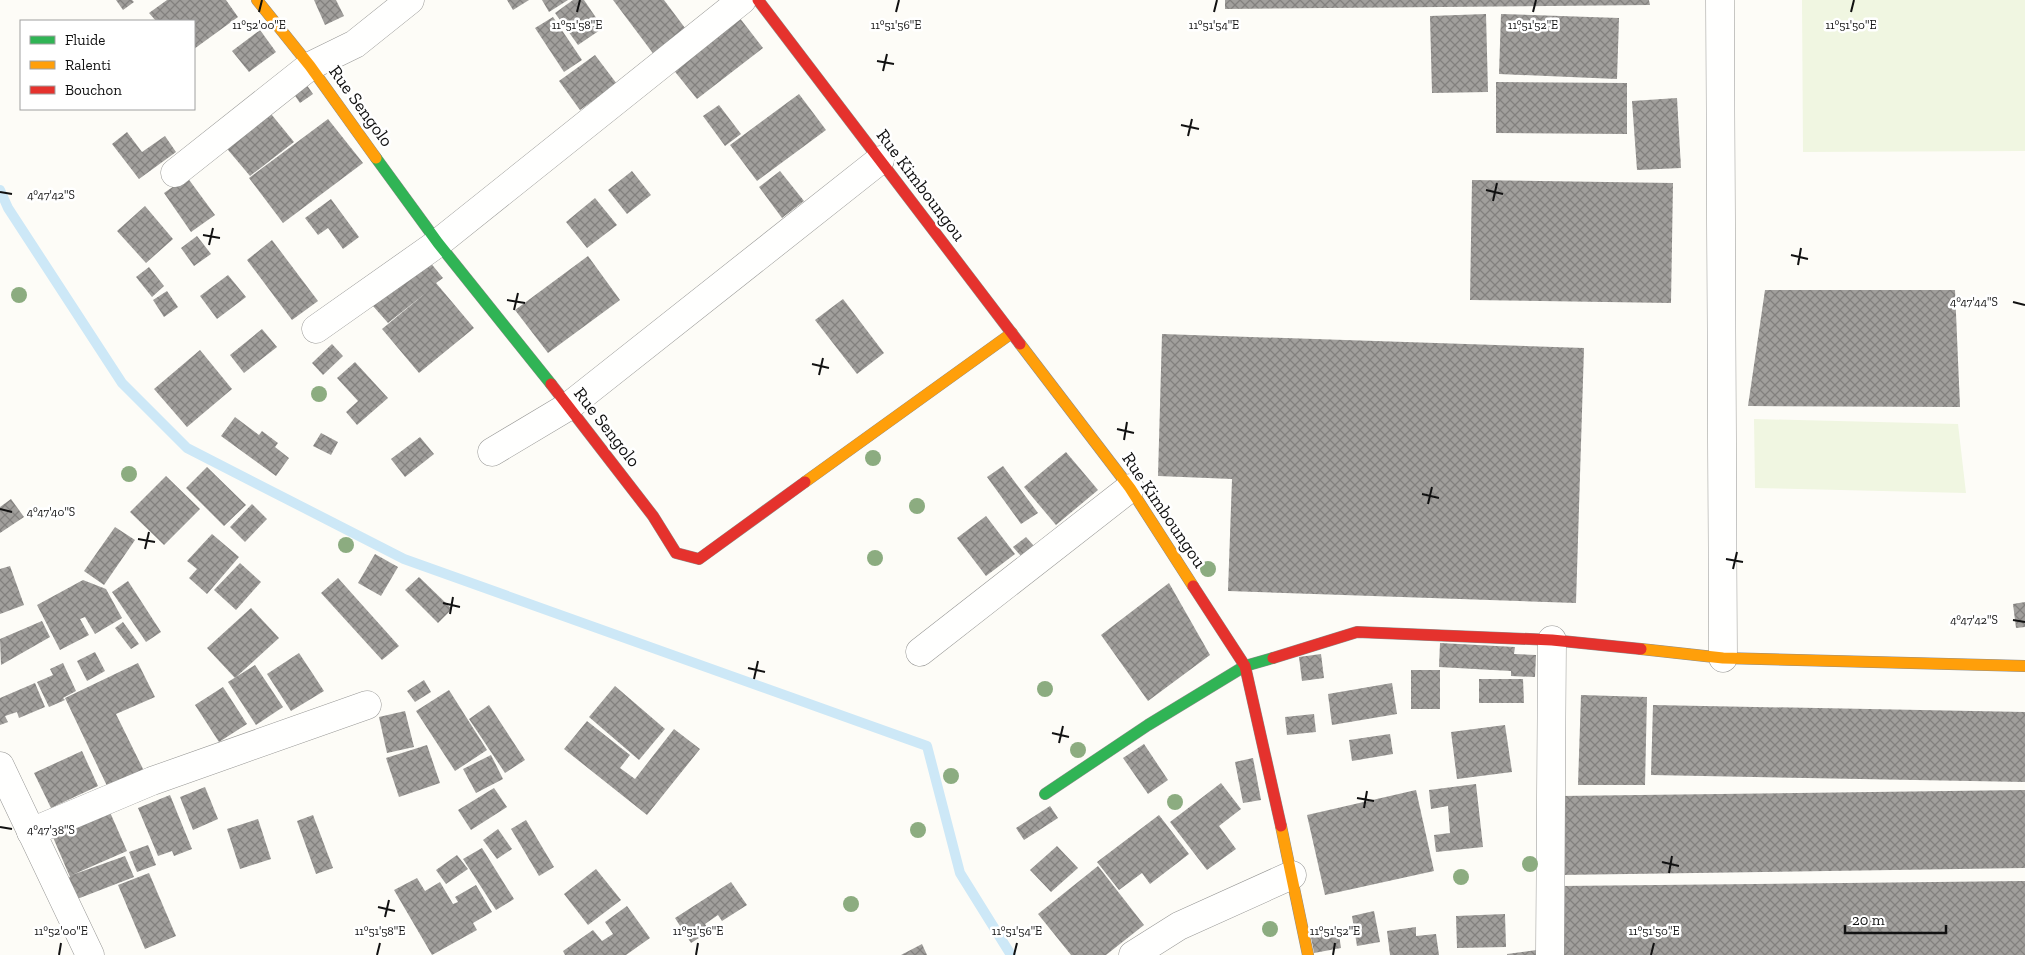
<svg xmlns="http://www.w3.org/2000/svg" width="2025" height="955" font-family="'Zilla Slab',serif">
<style>
.pitch{fill:#f0f6e1}
.lines{fill:none;stroke-linecap:round;stroke-linejoin:round}
.stream{stroke:#cde8f7;stroke-width:10}
.building{fill:url(#building-cross-hatch)}
.street-casing{stroke:#979795;stroke-width:29}
.fast-casing{stroke:#8e8d8b;stroke-width:12}
.slow-casing{stroke:#8e8d8b;stroke-width:12}
.jam-casing{stroke:#8e8d8b;stroke-width:12}
.street{stroke:#fffffe;stroke-width:28}
.fast{stroke:#30b455;stroke-width:11}
.slow{stroke:#ff9f0a;stroke-width:11}
.jam{stroke:#e5322d;stroke-width:11}
.tree{fill:#8cac80}
.ticks{fill:none;stroke:#111;stroke-width:2}
.labels{text-anchor:middle;stroke-width:5;stroke-linejoin:round;paint-order:stroke}
.street-label{font-size:18px;fill:#111;stroke:#fff}
.ticks-label{font-size:12px;text-anchor:middle;fill:#111;stroke:#fff;stroke-width:5;stroke-linejoin:round;paint-order:stroke}
</style>
<defs>
<pattern id="building-cross-hatch" width="8" height="8" patternUnits="userSpaceOnUse" patternTransform="scale(1.25)"><rect width="8" height="8" fill="#a19f9c"/><path d="M0 0l8 8M0 8l8-8" fill="none" stroke="#82807e"/></pattern>
</defs>
<rect width="100%" height="100%" fill="#fdfcf7"/>
<g class="pitch">
<polygon points="1802,0 2025,0 2025,151 1803,152"/>
<polygon points="1754,419 1958,424 1966,493 1755,488"/>
</g>
<g class="lines">
<polyline class="stream" points="0,190 8,208 122,383 187,448 404,559 927,746 960,873 1011,955"/>
</g>
<g class="building">
<polygon points="116,0 132,0 134,2 123,10"/>
<polygon points="167,0 226,0 238,17 194,49 194,21 156,21 149,13"/>
<polygon points="314,0 336,0 344,16 325,25"/>
<polygon points="507,0 529,0 513,10"/>
<polygon points="542,0 568,0 549,12"/>
<polygon points="573,0 584,0 603,28 578,45 555,13"/>
<polygon points="613,0 664,0 688,32 655,56"/>
<polygon points="1225,0 1649,0 1650,5 1225,9"/>
<polygon points="1486,14 1488,92 1432,93 1430,16"/>
<polygon points="1501,14 1619,18 1617,79 1499,74"/>
<polygon points="553,17 582,60 564,72 535,28"/>
<polygon points="739,17 763,48 697,99 672,68"/>
<polygon points="260,30 276,52 249,72 232,51"/>
<polygon points="595,55 617,84 580,110 559,81"/>
<polygon points="304,81 313,94 300,103 291,90"/>
<polygon points="1496,82 1627,83 1627,134 1496,133"/>
<polygon points="799,94 826,130 757,181 730,145"/>
<polygon points="1677,98 1681,168 1637,170 1632,101"/>
<polygon points="719,105 741,134 725,146 703,116"/>
<polygon points="267,109 294,142 250,176 223,144"/>
<polygon points="328,119 363,163 283,223 249,178"/>
<polygon points="127,132 142,152 165,136 176,152 139,179 112,144"/>
<polygon points="632,171 651,195 627,214 608,190"/>
<polygon points="780,171 804,201 782,218 759,187"/>
<polygon points="187,177 215,215 191,232 164,193"/>
<polygon points="1472,180 1673,183 1671,303 1470,300"/>
<polygon points="595,198 617,225 587,248 566,222"/>
<polygon points="331,199 359,237 343,249 328,228 318,235 305,218"/>
<polygon points="145,206 173,239 146,263 117,231"/>
<polygon points="197,236 211,254 194,266 181,248"/>
<polygon points="272,240 318,301 292,320 247,260"/>
<polygon points="588,256 620,300 548,353 515,310"/>
<polygon points="429,261 443,278 436,283 474,328 419,373 382,329 427,292 388,323 373,306"/>
<polygon points="149,267 164,286 152,297 136,277"/>
<polygon points="228,275 246,297 217,319 200,296"/>
<polygon points="1765,290 1955,290 1960,407 1748,406"/>
<polygon points="167,291 178,307 164,317 153,300"/>
<polygon points="843,299 884,353 857,374 815,320"/>
<polygon points="262,329 277,347 244,373 230,355"/>
<polygon points="1162,334 1584,348 1576,603 1228,591 1232,479 1158,476"/>
<polygon points="332,344 343,356 323,375 312,363"/>
<polygon points="200,350 232,389 187,427 154,389"/>
<polygon points="355,362 388,398 357,425 346,412 358,401 337,378"/>
<polygon points="235,417 259,435 262,431 278,443 275,447 289,458 276,476 221,436"/>
<polygon points="321,433 338,442 331,455 313,446"/>
<polygon points="420,437 434,454 405,477 391,459"/>
<polygon points="1066,452 1098,490 1056,525 1024,487"/>
<polygon points="1003,466 1038,513 1021,524 987,477"/>
<polygon points="207,467 246,505 224,526 186,488"/>
<polygon points="166,476 200,509 164,545 130,512"/>
<polygon points="11,499 24,517 0,533 0,507"/>
<polygon points="252,504 267,519 245,542 230,527"/>
<polygon points="986,516 1015,554 986,576 957,538"/>
<polygon points="115,527 135,540 104,585 84,571"/>
<polygon points="212,534 239,557 207,594 189,578 197,569 187,561"/>
<polygon points="1026,537 1034,546 1021,556 1013,547"/>
<polygon points="375,554 398,567 381,596 358,583"/>
<polygon points="240,563 261,582 236,610 214,590"/>
<polygon points="10,566 24,605 0,614 0,569"/>
<polygon points="419,577 452,609 438,623 405,590"/>
<polygon points="338,578 399,646 382,660 321,593"/>
<polygon points="83,580 106,589 122,618 95,634 85,617 80,619 89,635 60,650 37,605"/>
<polygon points="128,581 161,632 146,642 112,592"/>
<polygon points="1169,583 1210,655 1148,701 1101,635"/>
<polygon points="2025,602 2025,627 2016,628 2013,604"/>
<polygon points="251,608 279,638 235,678 207,648"/>
<polygon points="42,621 50,637 1,665 0,639"/>
<polygon points="123,622 139,644 131,649 115,628"/>
<polygon points="1440,643 1515,647 1514,654 1536,655 1535,677 1511,676 1511,671 1439,667"/>
<polygon points="95,652 105,671 87,681 77,661"/>
<polygon points="299,653 324,691 291,711 267,674"/>
<polygon points="1321,654 1324,678 1302,681 1299,657"/>
<polygon points="63,663 76,691 63,698 65,700 49,707 37,682 53,675 50,669"/>
<polygon points="138,663 155,697 116,714 144,771 108,788 65,698"/>
<polygon points="255,665 283,707 256,725 228,682"/>
<rect x="1411" y="670" width="29" height="39"/>
<polygon points="1479,679 1523,679 1524,703 1479,703"/>
<polygon points="424,680 431,692 415,702 407,691"/>
<polygon points="35,683 45,707 19,718 17,712 5,716 8,722 0,725 0,698"/>
<polygon points="1392,683 1397,714 1332,725 1328,694"/>
<polygon points="615,686 665,729 639,760 589,717"/>
<polygon points="223,687 247,724 219,742 195,705"/>
<polygon points="449,690 487,750 455,771 416,711"/>
<polygon points="1581,695 1647,697 1645,785 1578,785"/>
<polygon points="489,705 525,760 505,773 469,719"/>
<polygon points="1653,705 2025,712 2025,782 1651,775"/>
<polygon points="405,711 414,747 387,753 379,717"/>
<polygon points="1314,714 1316,732 1287,735 1285,717"/>
<polygon points="587,721 630,755 620,768 635,779 674,729 700,749 647,815 564,749"/>
<polygon points="1505,725 1512,772 1457,779 1451,732"/>
<polygon points="1390,734 1393,754 1352,761 1349,740"/>
<polygon points="1144,744 1168,780 1148,794 1123,758"/>
<polygon points="427,745 440,783 399,797 386,758"/>
<polygon points="82,751 98,786 51,808 34,773"/>
<polygon points="491,755 503,779 476,793 463,769"/>
<polygon points="1253,758 1261,800 1243,803 1235,762"/>
<polygon points="1221,783 1241,809 1219,826 1236,849 1207,870 1170,822"/>
<polygon points="1476,784 1483,847 1436,852 1434,835 1450,833 1448,806 1431,809 1429,790"/>
<polygon points="205,787 218,819 193,830 180,797"/>
<polygon points="494,788 507,807 471,830 458,810"/>
<polygon points="1416,790 1434,871 1325,895 1307,815"/>
<polygon points="2025,790 2025,868 1561,875 1560,796"/>
<polygon points="170,795 192,849 174,856 172,851 158,856 138,808"/>
<polygon points="1050,806 1058,818 1024,840 1016,828"/>
<polygon points="109,810 127,851 72,875 125,856 134,877 72,901 63,879 70,877 52,835"/>
<polygon points="313,815 333,868 316,874 297,821"/>
<polygon points="1159,815 1189,854 1150,884 1142,873 1119,890 1097,862"/>
<polygon points="258,819 271,859 240,869 227,829"/>
<polygon points="526,820 554,867 539,876 511,829"/>
<polygon points="498,829 512,849 497,859 483,840"/>
<polygon points="148,845 156,865 137,872 129,852"/>
<polygon points="1057,846 1078,868 1051,892 1030,870"/>
<polygon points="482,848 514,899 496,910 463,859"/>
<polygon points="457,855 468,869 446,884 436,870"/>
<polygon points="1098,866 1144,925 1106,955 1071,955 1038,914"/>
<polygon points="596,869 621,900 588,925 564,894"/>
<polygon points="149,873 176,936 145,949 118,885"/>
<polygon points="417,878 425,891 440,882 453,904 458,902 455,897 476,885 492,912 473,923 477,930 432,955 394,890"/>
<polygon points="2025,881 2025,955 1561,955 1560,886"/>
<polygon points="731,882 747,905 722,921 718,915 705,924 710,931 691,943 675,918"/>
<polygon points="627,906 650,938 626,955 565,955 563,951 593,930 602,941 613,934 605,922"/>
<polygon points="1374,911 1380,942 1357,946 1352,916"/>
<polygon points="1505,914 1506,947 1457,948 1456,916"/>
<polygon points="1416,927 1416,936 1436,934 1439,955 1390,955 1387,931"/>
<polygon points="1338,928 1341,948 1314,953 1310,932"/>
<polygon points="922,944 927,955 901,955"/>
<polygon points="1544,949 1545,955 1507,955 1507,954"/>
</g>
<g class="lines">
<g class="street-casing">
<g id="street">
<polyline points="1720,0 1723,658"/>
<polyline points="175,173 310,66 355,44 410,0"/>
<polyline points="316,329 438,243 742,0"/>
<polyline points="492,452 569,406 880,160"/>
<polyline points="920,652 1130,488"/>
<polyline points="0,766 90,955"/>
<polyline points="31,832 152,781 367,705"/>
<polyline points="1133,955 1179,926 1292,875"/>
<polyline points="1550,955 1552,640"/>
</g>
</g>
<g class="fast-casing">
<g id="fast">
<polyline points="376,158 438,243 551,384"/>
<polyline points="1045,794 1148,725 1245,666 1273,658"/>
</g>
</g>
<g class="slow-casing">
<g id="slow">
<polyline points="257,0 310,66 376,158"/>
<polyline points="1020,344 1130,488 1193,586"/>
<polyline points="805,482 1012,333"/>
<polyline points="1641,649 1723,658 2025,666"/>
<polyline points="1281,826 1308,955"/>
</g>
</g>
<g class="jam-casing">
<g id="jam">
<polyline points="758,0 1020,344"/>
<polyline points="551,384 653,516 676,553 699,559 805,482"/>
<polyline points="1193,586 1245,666 1281,826"/>
<polyline points="1273,658 1357,632 1552,640 1641,649"/>
</g>
</g>
<use href="#street" class="street"/>
<use href="#fast" class="fast"/>
<use href="#slow" class="slow"/>
<use href="#jam" class="jam"/>
</g>
<g class="tree">
<circle cx="19" cy="295" r="8"/>
<circle cx="319" cy="394" r="8"/>
<circle cx="873" cy="458" r="8"/>
<circle cx="129" cy="474" r="8"/>
<circle cx="917" cy="506" r="8"/>
<circle cx="346" cy="545" r="8"/>
<circle cx="875" cy="558" r="8"/>
<circle cx="1208" cy="569" r="8"/>
<circle cx="1045" cy="689" r="8"/>
<circle cx="1078" cy="750" r="8"/>
<circle cx="951" cy="776" r="8"/>
<circle cx="1175" cy="802" r="8"/>
<circle cx="918" cy="830" r="8"/>
<circle cx="1530" cy="864" r="8"/>
<circle cx="1461" cy="877" r="8"/>
<circle cx="851" cy="904" r="8"/>
<circle cx="1270" cy="929" r="8"/>
</g>
<path class="ticks" d="M259,12l3,-12M577,12l3,-12M896,12l3,-12M1214,12l3,-12M1533,12l3,-12M1851,12l3,-12M877,61l17,3M883,71l4,-17M1181,125l18,4M1188,136l4,-17M1486,190l17,4M0,192l12,2M1493,201l4,-18M203,235l17,3M209,245l4,-17M1791,255l17,4M1798,265l3,-17M507,300l18,3M2013,302l12,3M514,310l4,-17M812,364l17,4M819,375l4,-17M1117,429l17,4M1124,440l3,-18M1422,494l17,4M1428,504l4,-17M0,509l12,3M138,539l17,3M145,549l4,-17M1726,559l17,3M1733,569l4,-17M443,603l17,4M450,614l3,-17M2013,620l12,2M748,668l17,4M754,679l4,-18M1052,733l17,4M1059,743l4,-17M1357,798l17,3M1364,808l3,-17M0,827l12,2M1662,862l17,4M1669,873l3,-17M378,907l17,4M385,917l4,-17M59,955l2,-12M377,955l3,-12M696,955l2,-12M1014,955l3,-12M1333,955l2,-12M1651,955l3,-12"/>
<g class="labels">
<g class="street-label">
<text transform="translate(361 106) rotate(54)" y="6">Rue Sengolo</text>
<text transform="translate(921 185) rotate(53)" y="6">Rue Kimboungou</text>
<text transform="translate(607 427) rotate(52)" y="6">Rue Sengolo</text>
<text transform="translate(1164 510) rotate(56)" y="6">Rue Kimboungou</text>
</g>
</g>
<g class="ticks-label">
<text x="259" y="29">11°52'00"E</text>
<text x="577" y="29">11°51'58"E</text>
<text x="896" y="29">11°51'56"E</text>
<text x="1214" y="29">11°51'54"E</text>
<text x="1533" y="29">11°51'52"E</text>
<text x="1851" y="29">11°51'50"E</text>
<text x="51" y="199">4°47'42"S</text>
<text x="1974" y="306">4°47'44"S</text>
<text x="51" y="516">4°47'40"S</text>
<text x="1974" y="624">4°47'42"S</text>
<text x="51" y="834">4°47'38"S</text>
<text x="61" y="935">11°52'00"E</text>
<text x="380" y="935">11°51'58"E</text>
<text x="698" y="935">11°51'56"E</text>
<text x="1017" y="935">11°51'54"E</text>
<text x="1335" y="935">11°51'52"E</text>
<text x="1654" y="935">11°51'50"E</text>
</g>
<rect x="20" y="20" width="175" height="90" fill="#ffffff" stroke="#a0a0a0"/>
<rect x="30" y="36" width="25" height="8" fill="#30b455" stroke="#a0a0a0"/>
<text x="65" y="45" font-size="15" fill="#111111">Fluide</text>
<rect x="30" y="61" width="25" height="8" fill="#ff9f0a" stroke="#a0a0a0"/>
<text x="65" y="70" font-size="15" fill="#111111">Ralenti</text>
<rect x="30" y="86" width="25" height="8" fill="#e5322d" stroke="#a0a0a0"/>
<text x="65" y="95" font-size="15" fill="#111111">Bouchon</text>
<path d="M1845 925v8h101v-8" fill="none" stroke="#111111" stroke-width="2.5"/>
<text x="1852" y="925" font-size="15" fill="#111111" stroke="#ffffff" stroke-width="4" paint-order="stroke">20 m</text>
</svg>
